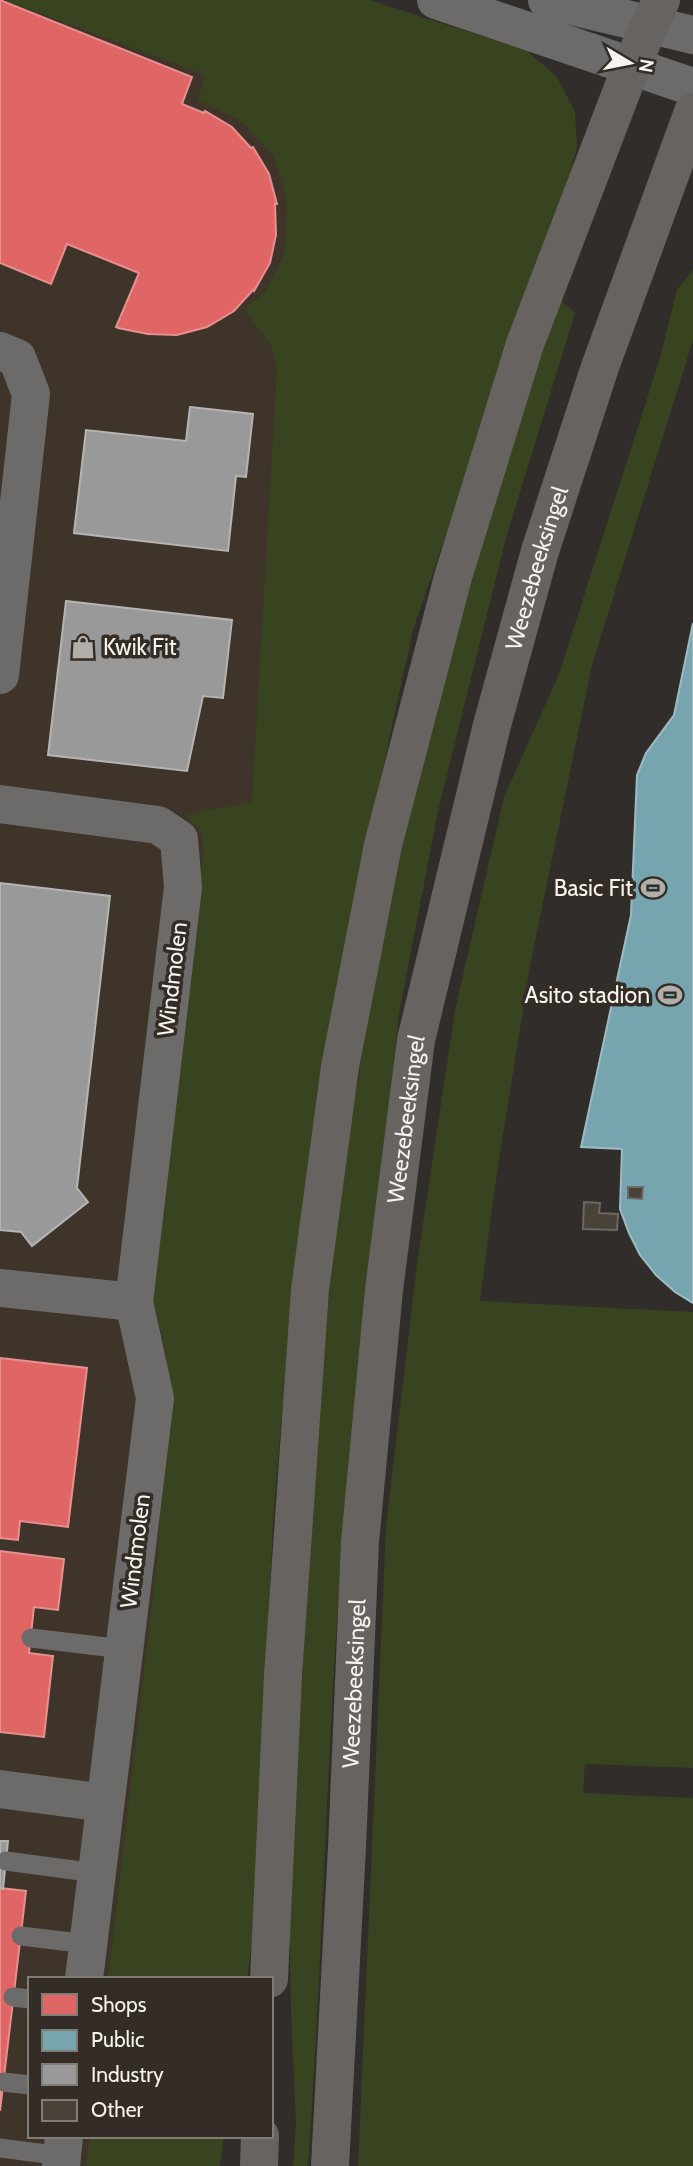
<svg xmlns="http://www.w3.org/2000/svg" width="693" height="2166" font-family="Cabin,sans-serif">
<style>
.built{fill:#3f342a}
.green{fill:#38431f}
.shops{fill:#e06666;stroke:#e7908f;stroke-width:2}
.public{fill:#76a5af;stroke:#9dbcc2;stroke-width:2;fill-rule:evenodd}
.industry{fill:#999;stroke:#b5b4b3;stroke-width:2}
.building{fill:#4a4139;stroke:#6b6865;stroke-width:2}
.lines{fill:none;stroke-linecap:round;stroke-linejoin:round}
.lane{stroke:#6d6b6a;stroke-width:19}
.street{stroke:#6d6b6a;stroke-width:38}
.primary{stroke:#666360;stroke-width:38}
.labels{text-anchor:middle;stroke-width:7;stroke-linejoin:round;paint-order:stroke}
.street-label{font-size:23px;fill:#f7f3ef;stroke:#342d27}
.poi-label{font-size:23px;fill:#f7f3ef;stroke:#342d27;text-anchor:end}
</style>
<rect width="100%" height="100%" fill="#312d2a"/>
<polygon class="built" points="0,0 193,0 423,86 160,1979 30,1979 30,2136 138,2136 134,2166 0,2166"/>
<g class="green">
<polygon points="4,0 369,0 526,50 557,77 575,112 577,149 563,196 413,630 363,861 293,1285 274,1507 252,1942 247,1979 108,1979 157,1560 168,1393 166,1354 149,1282 204,850 201,830 184,815 252,802 277,367 270,344 244,309 265,293 285,251 287,200 273,155 239,119 198,101 205,75"/>
<polygon points="693,270 693,340 592,665 530,966 495,1186 480,1301 693,1312 693,1768 585,1764 583,1793 693,1798 693,2166 358,2166 386,1526 417,1264 455,1010 504,797 559,674 659,361 677,290"/>
<path d="M557,297l18,16 -69,225 -68,273 -39,203 -59,563c-14,196 -18,393 -32,589h-15l3,-43 -5,-111 -2,-138 35,-534 20,-177 48,-286 89,-346z"/>
<polygon points="90,2136 224,2136 220,2166 86,2166"/>
</g>
<g class="shops">
<polygon points="0,0 192,77 182,104 204,113 205,111 232,127 251,148 253,147 269,174 277,204 275,204 276,235 270,263 254,291 253,290 234,311 207,327 177,335 148,334 118,328 116,327 139,273 67,244 51,284 0,263"/>
<polygon points="0,1358 87,1368 68,1527 20,1521 18,1540 0,1538"/>
<polygon points="0,1551 64,1559 58,1610 34,1607 29,1653 53,1656 44,1737 0,1732"/>
<polygon points="0,1888 26,1891 0,2111"/>
</g>
<path class="public" d="M693,623v680l-18,-11 -19,-17 -16,-20 -11,-22 -9,-24 2,-60 -41,-2 50,-232 6,-140 9,-22 28,-38zM628,1187h15l-1,12 -14,-1z"/>
<g class="industry">
<polygon points="190,407 253,414 246,477 236,476 228,551 74,533 86,430 186,441"/>
<polygon points="66,601 232,620 223,698 203,696 187,771 48,755"/>
<polygon points="0,883 110,896 77,1188 88,1202 32,1246 21,1232 0,1230"/>
<polygon points="0,1841 8,1841 3,1889 0,1888"/>
</g>
<g class="building">
<polygon points="628,1187 643,1187 642,1199 628,1198"/>
<polygon points="584,1202 600,1203 599,1213 618,1214 617,1230 583,1229"/>
</g>
<g class="lines">
<g class="lane">
<polyline points="31,1638 123,1649"/>
<polyline points="6,1861 96,1873"/>
<polyline points="21,1936 88,1944"/>
<polyline points="13,1997 30,1999"/>
<polyline points="4,2082 30,2085"/>
<polyline points="0,2148 62,2156"/>
</g>
<g class="street">
<polyline points="436,0 693,87"/>
<polyline points="547,0 693,35"/>
<polyline points="0,351 17,358 31,394 0,675"/>
<polyline points="0,804 158,825 179,839 183,887 134,1302 155,1398 84,1979"/>
<polyline points="0,1288 134,1302"/>
<polyline points="0,1789 105,1803"/>
<polyline points="61,2166 64,2136"/>
</g>
<g class="primary">
<polyline points="269,1979 283,1676 310,1290 340,1067 383,845 453,577 525,344 631,67 661,0"/>
<polyline points="259,2166 260,2136"/>
<path id="s1" d="M330,2166l17,-319 13,-305 24,-252 32,-250 76,-315 48,-174 60,-184 93,-255"/>
</g>
</g>
<defs>
<g id="shop-bare" transform="scale(1.89)"><path d="M-5-2.5h2.3a2.7 3.5 0 0 1 5.4 0H5L5.5 6h-11ZM-1.5-2.5h3a1.5 2.3 0 0 0-3 0Z" fill="#b2aeaa" stroke="#342d27" stroke-width="2.5" paint-order="stroke"/></g>
<g id="stadium-bare" transform="scale(1.89)"><path d="M0-5a6.5 5 0 1 0 0 10a6.5 5 0 1 0 0-10ZM-3.5-1.8h7v3.6h-7Z" fill="#b2aeaa" stroke="#342d27" stroke-width="2.5" paint-order="stroke"/></g>
</defs>
<g fill-rule="evenodd">
<use href="#shop-bare" x="83" y="647"/>
<use href="#stadium-bare" x="653" y="888"/>
<use href="#stadium-bare" x="670" y="995"/>
</g>
<g class="labels">
<g class="street-label">
<text dy="8" stroke="none"><textPath href="#s1" startOffset="1617">Weezebeeksingel</textPath></text>
<text transform="translate(172 979) rotate(-83)" y="8">Windmolen</text>
<text dy="8" stroke="none"><textPath href="#s1" startOffset="1050">Weezebeeksingel</textPath></text>
<text transform="translate(135 1551) rotate(-83)" y="8">Windmolen</text>
<text dy="8" stroke="none"><textPath href="#s1" startOffset="483">Weezebeeksingel</textPath></text>
</g>
<g class="poi-label">
<text x="103" y="655" text-anchor="start">Kwik Fit</text>
<text x="633" y="896">Basic Fit</text>
<text x="650" y="1003">Asito stadion</text>
</g>
</g>
<rect x="28" y="1977" width="245" height="161" fill="#342d27" stroke="#827c77" stroke-width="2"/>
<rect x="42" y="1994" width="35" height="21" fill="#e06666" stroke="#827c77" stroke-width="2"/>
<text x="91" y="2012" font-size="21" fill="#f7f3ef">Shops</text>
<rect x="42" y="2030" width="35" height="21" fill="#76a5af" stroke="#827c77" stroke-width="2"/>
<text x="91" y="2047" font-size="21" fill="#f7f3ef">Public</text>
<rect x="42" y="2064" width="35" height="21" fill="#999999" stroke="#827c77" stroke-width="2"/>
<text x="91" y="2082" font-size="21" fill="#f7f3ef">Industry</text>
<rect x="42" y="2100" width="35" height="21" fill="#4a4139" stroke="#827c77" stroke-width="2"/>
<text x="91" y="2117" font-size="21" fill="#f7f3ef">Other</text>
<g transform="translate(630 63) rotate(100)" stroke="#342d27" stroke-width="5" paint-order="stroke">
<path d="M0-5L12 26L0 18L-12 26Z" fill="#f7f3ef"/>
<text y="-10" font-size="19" font-weight="bold" text-anchor="middle" fill="#f7f3ef">N</text>
</g>
</svg>
